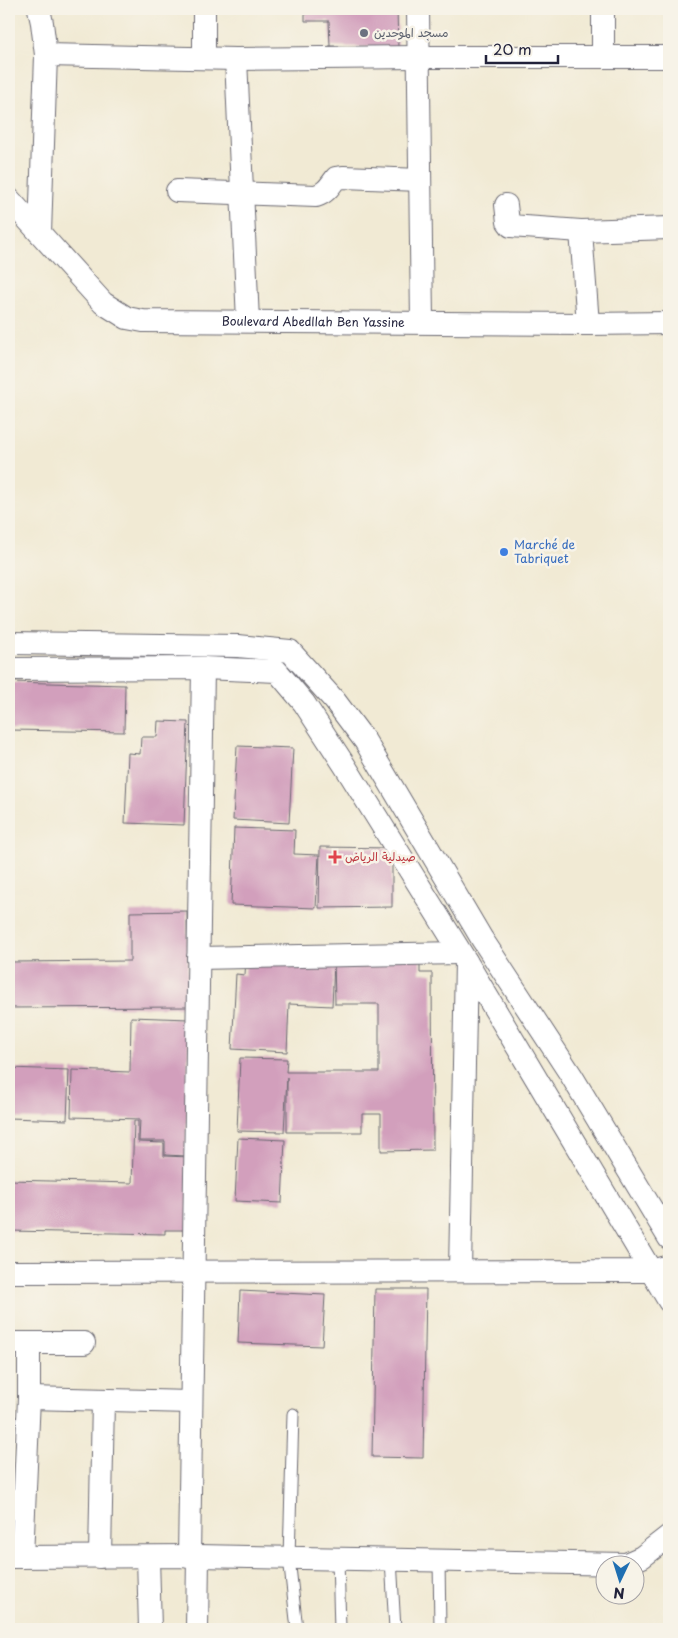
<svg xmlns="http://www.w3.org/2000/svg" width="678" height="1638" font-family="'Playpen Sans','Playpen Sans Arabic',sans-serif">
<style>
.building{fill:#d29fbc}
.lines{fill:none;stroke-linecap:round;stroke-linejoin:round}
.lane-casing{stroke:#6a6871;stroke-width:13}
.street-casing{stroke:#6a6871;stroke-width:24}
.lane{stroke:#fff;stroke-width:11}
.street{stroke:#fff;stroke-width:22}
.worship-dot{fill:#6b7280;stroke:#f7f3e8;stroke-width:2}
.shop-dot{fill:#3f7fe0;stroke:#f7f3e8;stroke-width:2}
.health-dot{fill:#e0444e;stroke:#f7f3e8;stroke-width:2}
.labels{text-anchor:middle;stroke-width:5;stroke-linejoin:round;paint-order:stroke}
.worship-label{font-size:12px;fill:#5b616d;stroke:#f7f3e8;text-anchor:start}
.street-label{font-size:12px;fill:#22223b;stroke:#f7f3e8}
.shop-label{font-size:12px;fill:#366cbe;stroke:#f7f3e8;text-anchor:start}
.health-label{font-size:12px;fill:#be3a42;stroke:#f7f3e8;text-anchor:start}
</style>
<rect width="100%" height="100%" fill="#f7f3e8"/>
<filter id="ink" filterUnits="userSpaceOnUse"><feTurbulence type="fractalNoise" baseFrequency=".02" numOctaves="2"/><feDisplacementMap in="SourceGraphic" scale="10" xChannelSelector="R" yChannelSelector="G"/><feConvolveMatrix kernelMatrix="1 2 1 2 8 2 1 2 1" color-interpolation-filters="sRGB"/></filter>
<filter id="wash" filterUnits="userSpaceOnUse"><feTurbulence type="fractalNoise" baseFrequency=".0096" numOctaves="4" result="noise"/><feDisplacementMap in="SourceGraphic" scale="20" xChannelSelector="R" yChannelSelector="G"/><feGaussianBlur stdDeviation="1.12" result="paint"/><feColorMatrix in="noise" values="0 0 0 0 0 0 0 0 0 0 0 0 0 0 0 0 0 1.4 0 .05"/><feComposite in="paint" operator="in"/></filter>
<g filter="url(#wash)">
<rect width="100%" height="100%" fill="#f1ead4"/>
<g id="blocks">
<g class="building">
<polygon points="305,9 397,9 398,48 330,46 329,21 305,21"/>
<polygon points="11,682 125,685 124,732 10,730"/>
<polygon points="158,721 188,722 184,825 125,823 128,753 140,754 141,737 157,737"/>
<polygon points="237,746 293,748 289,823 233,820"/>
<polygon points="234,828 295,830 294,854 319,855 316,908 231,905"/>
<polygon points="320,847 392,848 392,907 319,908"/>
<polygon points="187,911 188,1007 9,1008 9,962 130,961 130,912"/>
<polygon points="246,958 334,962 332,1006 289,1004 287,1052 232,1049 236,974 245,975"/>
<polygon points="334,958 420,958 420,973 432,973 433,1150 381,1151 381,1114 362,1114 362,1132 287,1132 287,1077 284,1132 237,1131 240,1058 287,1059 286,1072 379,1072 379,1004 335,1004"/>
<polygon points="131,1017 189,1019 186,1156 165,1155 165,1141 139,1141 140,1119 71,1117 72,1070 130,1072"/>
<polygon points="9,1068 69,1070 67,1120 9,1118"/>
<polygon points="134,1121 138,1121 138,1142 164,1143 164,1156 190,1157 188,1230 165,1230 165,1234 9,1231 9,1180 132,1183"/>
<polygon points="238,1138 285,1140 282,1203 235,1201"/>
<polygon points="375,1289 426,1289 423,1458 372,1457"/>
<polygon points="240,1291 325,1295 322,1346 238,1343"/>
</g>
</g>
</g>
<g filter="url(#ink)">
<use href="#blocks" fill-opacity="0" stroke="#6a6871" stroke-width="1"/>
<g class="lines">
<g class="lane-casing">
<g id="lane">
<polyline points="293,1414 289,1558 297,1629"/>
<polyline points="338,1559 340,1629"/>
<polyline points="391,1559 395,1629"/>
<polyline points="439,1560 440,1629"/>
</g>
</g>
<g class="street-casing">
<g id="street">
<polyline points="39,9 42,23 46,55 236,59 418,57 669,57"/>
<polyline points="418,9 422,322"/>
<polyline points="603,9 603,56"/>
<polyline points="204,58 204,9"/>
<polyline points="236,59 248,321"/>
<path d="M177,191l139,5c10,-3 14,-10 20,-18l8,-1 76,3"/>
<path id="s1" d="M9,199l94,104 24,15 16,3 445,3 81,-1"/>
<polyline points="506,205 508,222 511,226 581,231"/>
<polyline points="40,233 46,55"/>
<polyline points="588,324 581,231 669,228"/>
<polyline points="9,643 238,646 290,651 335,701 365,741 482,939 571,1075 669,1238"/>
<polyline points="9,669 203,668 277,671 304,703 345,766 466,961 669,1301"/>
<polyline points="198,958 460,953"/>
<polyline points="460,1271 466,961"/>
<polyline points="9,1272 651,1271 669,1266"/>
<polyline points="9,1343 84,1343"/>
<polyline points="29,1398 191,1402"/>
<polyline points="9,1557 198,1556 626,1564 642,1557 669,1536"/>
<polyline points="22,1557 29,1398 29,1343"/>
<polyline points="100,1557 103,1400"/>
<polyline points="148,1557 150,1629"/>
<polyline points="189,1557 203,668"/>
<polyline points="197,1629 198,1556"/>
</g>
</g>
<use href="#lane" class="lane"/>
<use href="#street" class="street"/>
</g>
</g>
<circle class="worship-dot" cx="364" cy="33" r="5"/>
<circle class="shop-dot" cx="504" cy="552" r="5"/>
<path class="health-dot" d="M332.5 849.5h5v5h5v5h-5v5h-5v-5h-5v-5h5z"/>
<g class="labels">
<g class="worship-label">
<text x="374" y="37">مسجد الموحدين</text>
</g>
<g class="street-label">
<text dy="4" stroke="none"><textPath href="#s1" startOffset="355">Boulevard Abedllah Ben Yassine</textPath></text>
</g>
<g class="shop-label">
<text x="514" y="549">Marché de<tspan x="514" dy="14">Tabriquet</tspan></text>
</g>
<g class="health-label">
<text x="345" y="861">صيدلية الرياض</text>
</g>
</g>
<rect width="678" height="1638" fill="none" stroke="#f7f3e8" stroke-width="30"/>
<g transform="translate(620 1580) rotate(184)"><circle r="24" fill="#f7f3e8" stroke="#a29fa3"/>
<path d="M0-4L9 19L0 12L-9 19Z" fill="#1f6fb2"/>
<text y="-8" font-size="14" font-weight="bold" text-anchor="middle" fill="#22223b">N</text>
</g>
<path d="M486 55v8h72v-8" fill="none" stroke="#22223b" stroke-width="2.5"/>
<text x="493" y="55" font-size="15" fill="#22223b" stroke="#f7f3e8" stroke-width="4" paint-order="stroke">20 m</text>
</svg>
